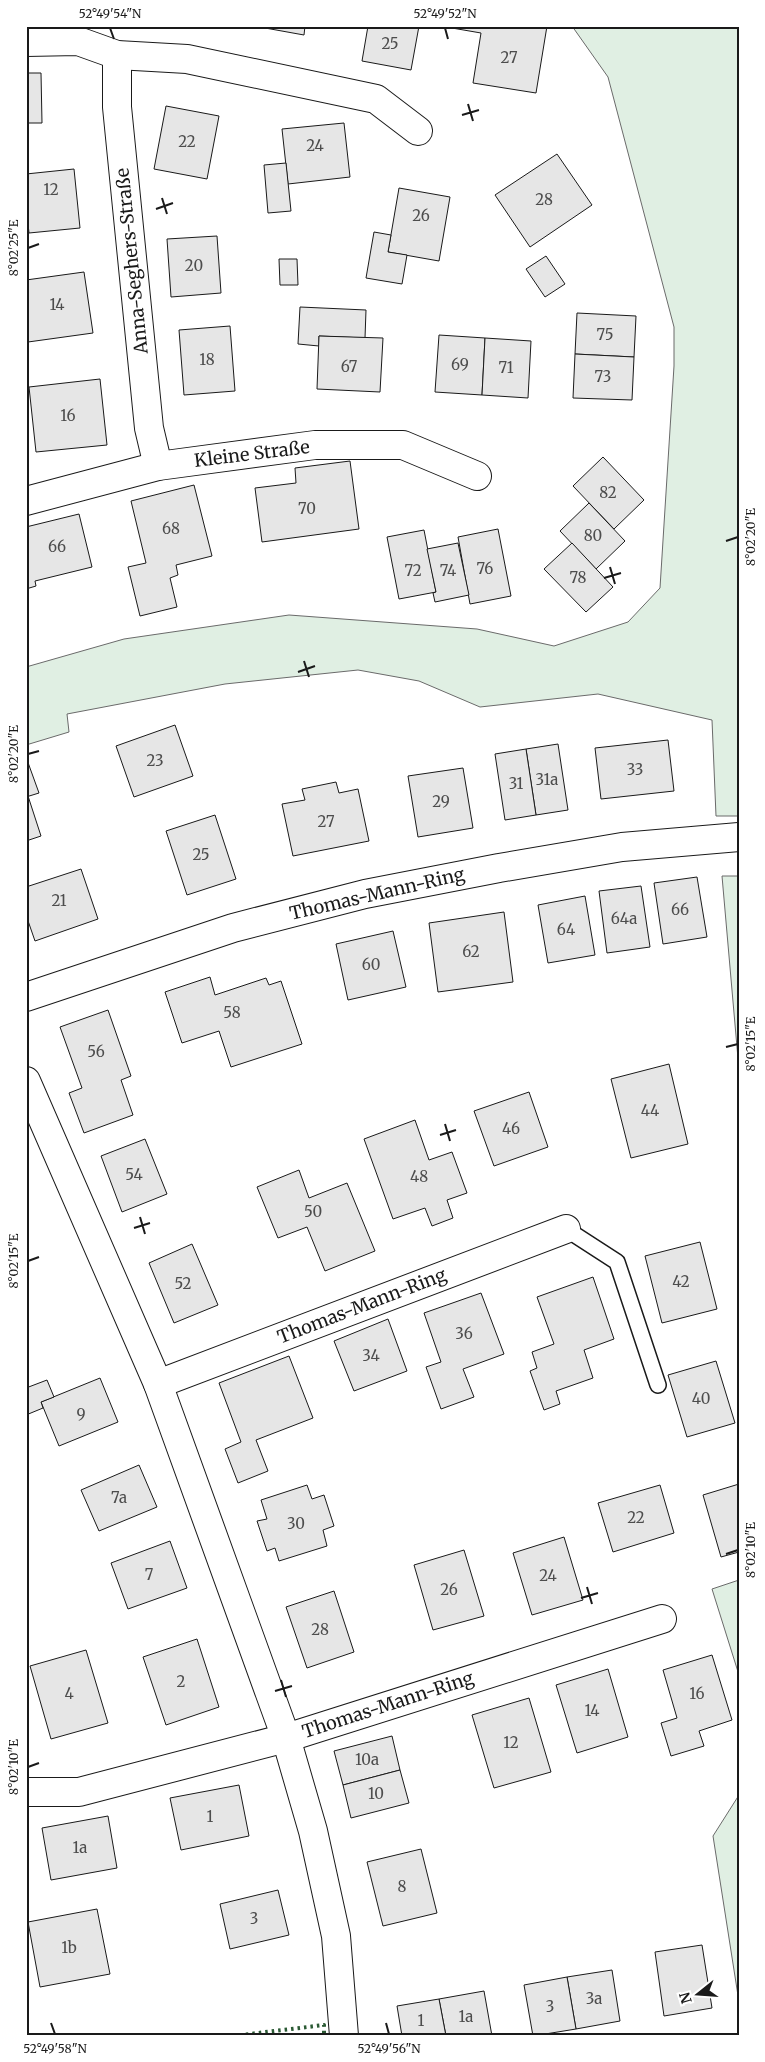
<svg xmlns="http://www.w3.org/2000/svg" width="765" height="2062" font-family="Merriweather,serif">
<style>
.green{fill:#e0efe3;stroke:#6a6a6a}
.building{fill:#e6e6e6;stroke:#1a1a1a}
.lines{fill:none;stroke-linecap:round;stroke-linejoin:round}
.lane-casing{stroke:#1a1a1a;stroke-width:18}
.street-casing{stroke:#1a1a1a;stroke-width:30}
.lane{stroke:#fff;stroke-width:15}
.street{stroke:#fff;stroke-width:28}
.hedge{stroke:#2b5a34;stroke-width:4;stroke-dasharray:2.5 4;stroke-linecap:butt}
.ticks{fill:none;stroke:#1a1a1a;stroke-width:2}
.labels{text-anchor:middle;stroke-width:4;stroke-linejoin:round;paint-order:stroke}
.number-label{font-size:15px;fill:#4d4d4d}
.street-label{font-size:18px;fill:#1a1a1a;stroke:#fff}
.neatline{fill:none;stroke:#1a1a1a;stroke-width:2}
.ticks-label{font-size:12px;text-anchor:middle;fill:#1a1a1a}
</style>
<rect width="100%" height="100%" fill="#fff"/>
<g class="green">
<polygon points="572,26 739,26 739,816 716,816 712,720 598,694 480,707 419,681 358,670 225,684 67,714 69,732 26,745 26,667 124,639 289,615 477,629 554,646 628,622 660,588 674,366 674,327 608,77"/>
<polygon points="722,876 739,876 739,1070"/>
<polygon points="739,1580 739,1675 712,1589"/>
<polygon points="739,1795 739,2002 713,1836"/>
</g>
<g class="building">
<polygon points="254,26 305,26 304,35"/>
<polygon points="368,26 419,26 411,70 362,61"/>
<polygon points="452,26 547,26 536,93 473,83 481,33 452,28"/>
<polygon points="26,73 41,73 42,123 26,123"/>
<polygon points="166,106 219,116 207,179 154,169"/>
<polygon points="344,123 350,177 288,184 282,129"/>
<polygon points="557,154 592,205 530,247 495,195"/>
<polygon points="286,163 291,211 268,213 264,165"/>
<polygon points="74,169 80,228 29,233 26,206 26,174"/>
<polygon points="399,188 450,197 439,261 388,252"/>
<polygon points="374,232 391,235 388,252 407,255 402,284 366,278"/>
<polygon points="217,236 221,293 171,297 167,239"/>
<polygon points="546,256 565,284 545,297 526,269"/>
<polygon points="279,259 297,259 298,285 280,285"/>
<polygon points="84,272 93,333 28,342 26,280"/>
<polygon points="300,307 366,310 365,338 319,336 319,346 298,344"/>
<polygon points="577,313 636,316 634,357 575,354"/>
<polygon points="230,326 235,391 184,395 179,330"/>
<polygon points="439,335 485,338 482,395 435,392"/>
<polygon points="319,336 383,338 380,392 317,389"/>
<polygon points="485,338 531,341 528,398 482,395"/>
<polygon points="575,354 634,357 632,400 573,398"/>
<polygon points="100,379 107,445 36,452 29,387"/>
<polygon points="603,457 644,500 614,529 573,486"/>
<polygon points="350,461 359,529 262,542 255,488 296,483 295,468"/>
<polygon points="194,485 212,556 176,565 178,575 170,578 177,607 140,616 128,567 146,563 131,501"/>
<polygon points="589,503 625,541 596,569 560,531"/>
<polygon points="79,514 92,567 35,581 36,586 26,589 26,527"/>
<polygon points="498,529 511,596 470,604 458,537"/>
<polygon points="424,530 436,592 399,599 387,537"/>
<polygon points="458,543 469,595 435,602 433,593 436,592 427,549"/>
<polygon points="572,543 613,587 586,612 544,569"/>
<polygon points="175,725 193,776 134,797 116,746"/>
<polygon points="668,740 674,791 601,799 595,748"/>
<polygon points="558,744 568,810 536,815 526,749"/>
<polygon points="526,749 536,815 505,820 495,754"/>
<polygon points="26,757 39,793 26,797"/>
<polygon points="463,768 473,828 418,837 408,776"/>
<polygon points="336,782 339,793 358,789 369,841 293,856 282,804 305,800 302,789"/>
<polygon points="28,796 41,836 26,841 26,797"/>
<polygon points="215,815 236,879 187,895 166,831"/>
<polygon points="81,869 98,919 35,941 26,915 26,887"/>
<polygon points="697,877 707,937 663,944 654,883"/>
<polygon points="641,886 650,947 607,953 599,891"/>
<polygon points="585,896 595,955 548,963 538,905"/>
<polygon points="504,912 513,982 438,992 429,923"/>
<polygon points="393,931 406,987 348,1000 336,944"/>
<polygon points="210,977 215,995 266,978 269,985 281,981 302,1044 231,1067 219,1031 182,1043 165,992"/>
<polygon points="108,1010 131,1076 121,1080 133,1115 84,1133 69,1093 82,1088 60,1027"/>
<polygon points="669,1064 688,1144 631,1158 611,1079"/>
<polygon points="529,1092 548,1147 494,1166 474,1111"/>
<polygon points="415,1120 429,1160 452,1152 467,1193 447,1200 453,1218 432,1226 425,1208 393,1219 364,1139"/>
<polygon points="145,1139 167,1194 122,1212 101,1156"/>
<polygon points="299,1170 309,1198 347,1183 375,1251 325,1271 307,1227 278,1238 257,1187"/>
<polygon points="700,1242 717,1309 662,1323 645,1256"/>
<polygon points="192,1244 218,1305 174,1323 149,1263"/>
<polygon points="593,1277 614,1339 584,1350 593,1378 556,1391 560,1404 544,1410 530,1371 537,1368 532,1352 554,1344 537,1297"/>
<polygon points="481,1293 504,1354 463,1369 474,1397 441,1409 426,1367 441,1362 424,1313"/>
<polygon points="388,1319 407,1371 354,1391 334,1341"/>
<polygon points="289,1356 313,1418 256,1440 268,1471 238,1483 225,1449 241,1442 219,1383"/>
<polygon points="716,1361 735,1423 687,1437 668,1375"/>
<polygon points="100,1378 118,1422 59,1446 41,1402"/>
<polygon points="47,1380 54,1397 41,1402 43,1408 26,1415 26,1388"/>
<polygon points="139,1465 157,1507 99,1531 81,1490"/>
<polygon points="739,1484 739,1552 721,1557 703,1495"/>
<polygon points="307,1485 312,1499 324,1495 334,1526 323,1530 327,1546 279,1561 275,1548 267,1551 257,1521 267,1519 261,1500"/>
<polygon points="660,1485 674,1533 613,1552 598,1503"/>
<polygon points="564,1537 583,1600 532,1615 513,1553"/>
<polygon points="170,1541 187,1588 128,1609 111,1563"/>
<polygon points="464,1550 484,1616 433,1630 414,1565"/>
<polygon points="334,1591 354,1652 307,1668 286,1607"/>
<polygon points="197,1639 219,1707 166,1725 143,1657"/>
<polygon points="86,1650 108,1723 51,1739 30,1666"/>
<polygon points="712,1655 732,1720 699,1731 704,1746 671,1756 661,1723 677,1718 663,1670"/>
<polygon points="608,1669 628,1737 577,1753 556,1685"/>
<polygon points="529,1698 551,1772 494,1788 472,1715"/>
<polygon points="392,1736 400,1770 343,1785 334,1751"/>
<polygon points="400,1770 409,1803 351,1818 343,1785"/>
<polygon points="239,1785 249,1836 181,1850 170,1798"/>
<polygon points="108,1816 117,1868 51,1880 42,1828"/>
<polygon points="421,1849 437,1913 383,1926 367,1862"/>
<polygon points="278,1890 289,1935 230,1949 220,1904"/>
<polygon points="97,1909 110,1974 40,1987 28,1922"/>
<polygon points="702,1945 712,2008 664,2016 655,1952"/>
<polygon points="612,1970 620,2021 576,2029 567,1977"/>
<polygon points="567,1977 576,2029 533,2036 524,1985"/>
<polygon points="484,1991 492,2036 446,2036 439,1999"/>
<polygon points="439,1999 446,2036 402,2036 397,2006"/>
</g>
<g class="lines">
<g class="lane-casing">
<polyline id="lane" points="566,1229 617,1262 658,1385"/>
</g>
<g class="street-casing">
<g id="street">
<polyline points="26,42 78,41 117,55 187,59 376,99 418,131"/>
<polyline points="117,55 117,107 149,428 158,466"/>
<polyline points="26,501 158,466 315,445 403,445 477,476"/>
<polyline points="26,997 233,928 365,894 499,868 622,847 739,837"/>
<polyline points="26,1081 158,1384 286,1738 313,1831 336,1936 344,2036"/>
<polyline points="158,1384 566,1229"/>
<polyline points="26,1792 79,1792 286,1738 662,1619"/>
</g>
</g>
<use href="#lane" class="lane"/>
<use href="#street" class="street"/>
<polyline class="hedge" points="233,2036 324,2025 324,2036"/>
</g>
<path class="ticks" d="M110,28l4,11M445,28l3,11M468,104l5,17M462,115l17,-5M162,198l5,16M156,209l17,-6M28,248l11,-4M726,541l12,-4M610,567l5,17M604,578l17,-5M304,661l5,16M298,672l17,-6M28,754l11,-3M726,1047l12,-3M445,1124l5,17M440,1135l16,-5M140,1217l5,17M134,1228l16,-5M28,1261l11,-4M726,1554l12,-4M587,1587l5,17M581,1598l17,-5M281,1680l5,17M275,1691l17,-5M28,1767l11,-4M51,2023l4,11M386,2023l3,11"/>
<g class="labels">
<g class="number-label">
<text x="390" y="49">25</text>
<text x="509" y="63">27</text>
<text x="187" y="147">22</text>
<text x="315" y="151">24</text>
<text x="51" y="195">12</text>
<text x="544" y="205">28</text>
<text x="421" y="221">26</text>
<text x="194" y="271">20</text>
<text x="57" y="310">14</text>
<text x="605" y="340">75</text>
<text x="207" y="365">18</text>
<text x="460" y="370">69</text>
<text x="349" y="372">67</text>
<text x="506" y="373">71</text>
<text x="603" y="382">73</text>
<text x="68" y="421">16</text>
<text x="608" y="498">82</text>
<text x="307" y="514">70</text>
<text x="171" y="534">68</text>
<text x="593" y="541">80</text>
<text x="57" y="552">66</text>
<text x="485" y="574">76</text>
<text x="413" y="576">72</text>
<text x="448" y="576">74</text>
<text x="578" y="583">78</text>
<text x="155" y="766">23</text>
<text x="635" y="775">33</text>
<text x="547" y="785">31a</text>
<text x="516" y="789">31</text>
<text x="441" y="807">29</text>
<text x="326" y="827">27</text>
<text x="201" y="860">25</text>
<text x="59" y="906">21</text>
<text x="680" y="915">66</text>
<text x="624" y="924">64a</text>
<text x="566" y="935">64</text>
<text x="471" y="957">62</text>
<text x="371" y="970">60</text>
<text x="232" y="1018">58</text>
<text x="96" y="1057">56</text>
<text x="650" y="1116">44</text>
<text x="511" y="1134">46</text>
<text x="134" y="1180">54</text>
<text x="419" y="1182">48</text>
<text x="313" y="1217">50</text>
<text x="681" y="1287">42</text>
<text x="183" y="1289">52</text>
<text x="464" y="1339">36</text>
<text x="371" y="1361">34</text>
<text x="701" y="1404">40</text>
<text x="81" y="1420">9</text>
<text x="119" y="1503">7a</text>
<text x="636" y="1523">22</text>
<text x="296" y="1529">30</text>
<text x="149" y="1580">7</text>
<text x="548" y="1581">24</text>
<text x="449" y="1595">26</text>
<text x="320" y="1635">28</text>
<text x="181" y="1687">2</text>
<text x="69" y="1699">4</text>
<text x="697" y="1699">16</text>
<text x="592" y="1716">14</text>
<text x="511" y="1748">12</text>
<text x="367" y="1765">10a</text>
<text x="376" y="1799">10</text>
<text x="210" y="1822">1</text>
<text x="80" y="1853">1a</text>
<text x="402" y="1892">8</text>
<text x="254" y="1924">3</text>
<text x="69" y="1953">1b</text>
<text x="594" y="2004">3a</text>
<text x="550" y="2012">3</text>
<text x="466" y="2022">1a</text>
<text x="421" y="2026">1</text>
</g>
<g class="street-label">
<text transform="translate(132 261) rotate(-96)" y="6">Anna-Seghers-Straße</text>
<text transform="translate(252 454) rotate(-7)" y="6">Kleine Straße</text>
<text transform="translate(377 894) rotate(-13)" y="6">Thomas-Mann-Ring</text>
<text transform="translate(362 1306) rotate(-21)" y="6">Thomas-Mann-Ring</text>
<text transform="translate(388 1705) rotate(-18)" y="6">Thomas-Mann-Ring</text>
</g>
</g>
<rect width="765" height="2062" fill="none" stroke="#ffffff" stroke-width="55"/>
<g transform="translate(698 1994) rotate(253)" stroke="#ffffff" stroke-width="4" paint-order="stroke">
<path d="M0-4L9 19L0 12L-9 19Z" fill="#1a1a1a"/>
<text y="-8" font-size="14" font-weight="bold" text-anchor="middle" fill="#1a1a1a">N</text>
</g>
<rect x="28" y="28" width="710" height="2006" class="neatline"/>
<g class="ticks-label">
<text x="110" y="18">52°49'54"N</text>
<text x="445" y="18">52°49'52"N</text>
<text transform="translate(14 248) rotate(-90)" y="4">8°02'25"E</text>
<text transform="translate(751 537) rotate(-90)" y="4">8°02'20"E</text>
<text transform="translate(14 754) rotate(-90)" y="4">8°02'20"E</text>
<text transform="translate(751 1044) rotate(-90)" y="4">8°02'15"E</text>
<text transform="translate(14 1261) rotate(-90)" y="4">8°02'15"E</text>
<text transform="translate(751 1550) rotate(-90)" y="4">8°02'10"E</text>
<text transform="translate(14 1767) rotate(-90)" y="4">8°02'10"E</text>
<text x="55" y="2053">52°49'58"N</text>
<text x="389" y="2053">52°49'56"N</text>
</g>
</svg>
